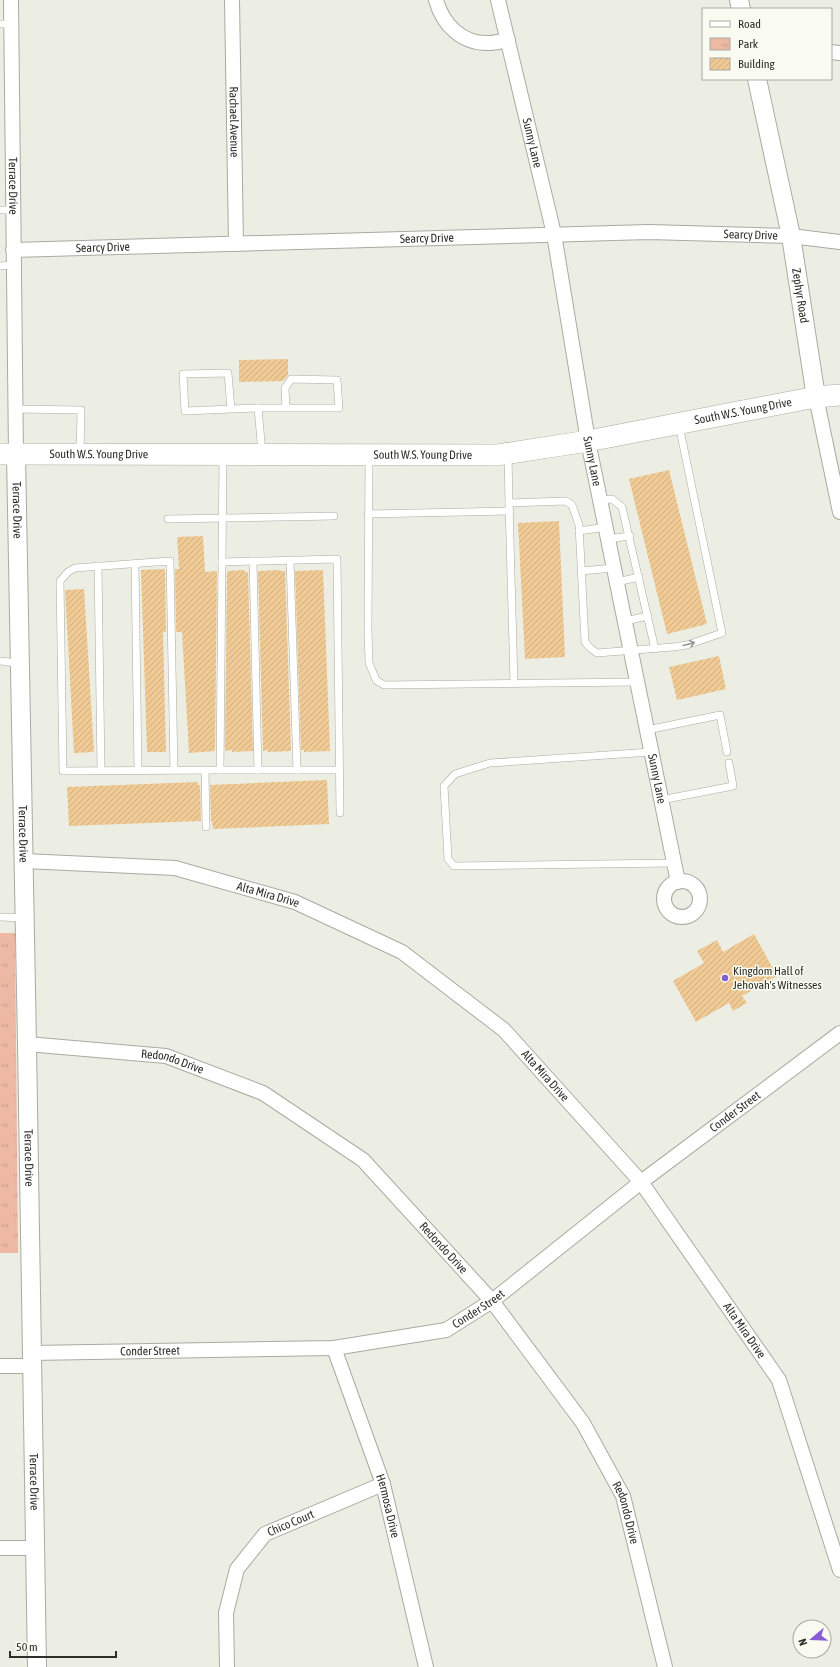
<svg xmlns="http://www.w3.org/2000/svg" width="840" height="1667" font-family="'Asap Condensed',sans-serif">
	<defs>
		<pattern id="park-tufts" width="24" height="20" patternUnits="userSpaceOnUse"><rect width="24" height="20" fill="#edb9a5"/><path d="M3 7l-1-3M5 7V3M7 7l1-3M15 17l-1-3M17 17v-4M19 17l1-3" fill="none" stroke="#cc9f8e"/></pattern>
		<pattern id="building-hatch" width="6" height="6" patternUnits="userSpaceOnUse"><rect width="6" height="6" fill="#f0ca94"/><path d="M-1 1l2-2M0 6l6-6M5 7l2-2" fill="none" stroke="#ceae80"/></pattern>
	</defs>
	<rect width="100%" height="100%" fill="#edeee3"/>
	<path fill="url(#park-tufts)" d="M0,933H15L18,1253H0Z"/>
	<g fill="url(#building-hatch)">
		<path d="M288,359V375L283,381L239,382V360Z"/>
		<path d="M669,470L707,624L667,634L629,479Z"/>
		<path d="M559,521L565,657L525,659L518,523Z"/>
		<path d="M203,536L205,572L217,571L215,751L189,753L182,632H176L175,569H179L177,537Z"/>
		<path d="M165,569L166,632H163L166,752H147L141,570Z"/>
		<path d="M244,570L245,572H248L253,751L232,752V750L225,751L227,571Z"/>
		<path d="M280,570V571H285L291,751L268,752V750L263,751L258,571Z"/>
		<path d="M323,570L330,751L304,752V750H301L295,571Z"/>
		<path d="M84,589L94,752L74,753L65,590Z"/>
		<path d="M719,656L726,689L677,700L669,667Z"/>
		<path d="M327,780L329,824L213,829L212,821H211L210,785Z"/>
		<path d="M198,782V785H200L201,821L69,826L67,787Z"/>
		<path d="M754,934L777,976L742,996L747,1003L733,1011L729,1003L696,1022L673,981L704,963L697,951L717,940L723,952Z"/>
	</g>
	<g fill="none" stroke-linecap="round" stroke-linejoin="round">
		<defs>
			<g id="service">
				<path d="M0,24H11"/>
				<path d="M0,210H12"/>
				<path d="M0,266L13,265"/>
				<path d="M15,409L81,410L80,453"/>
				<path d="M231,409L228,373L183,374L185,411L258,408"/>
				<path d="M262,453L258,408H339L337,380L291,379L285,388L286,408"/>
				<path d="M508,455L509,503L566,501L572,505L579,525L585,642L590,648L597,653L673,647L687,645L722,633L679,425"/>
				<path d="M369,457L368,630L369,663L376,680L384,685L637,682"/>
				<path d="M600,500L612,499L622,507L655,649"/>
				<path d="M509,503L514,684"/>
				<path d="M368,514L510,511"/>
				<path d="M168,519L334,516"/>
				<path d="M579,531L606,527"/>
				<path d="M608,539L630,536"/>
				<path d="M290,560L297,770"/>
				<path d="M253,561L258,770"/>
				<path d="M222,562L337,559L340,813"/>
				<path d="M135,564L138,770"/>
				<path d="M98,566L101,770"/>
				<path d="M581,571L614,568"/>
				<path d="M617,582L639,577"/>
				<path d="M625,621L648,616"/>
				<path d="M0,661L19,663"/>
				<path d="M647,730L720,715L727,752"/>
				<path d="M651,752L490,763L455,774L444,786L448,859L454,866L674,863"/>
				<path d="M174,770L170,561L75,568L68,572L60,581L63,771L220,770L223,457"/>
				<path d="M205,770L206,827"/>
				<path d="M220,770H339"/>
				<path d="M661,800L733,786L729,763"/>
				<path d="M0,917L24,918"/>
			</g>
			<g id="minor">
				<path id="s1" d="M11,0L16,455"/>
				<path id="s2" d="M232,0L236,244"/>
				<path d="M436,0C443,25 462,44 489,43C495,43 502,41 508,40"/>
				<path id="s3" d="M498,0L554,234L588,441L678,882"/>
				<path d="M831,52L840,53"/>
				<path id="s4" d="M13,250L649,232L791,236L840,242"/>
				<path d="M816,397L840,512"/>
				<path id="s5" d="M24,861L175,868L295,902L402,952L504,1030L641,1182L779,1380L840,1570"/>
				<circle cx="682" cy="899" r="18"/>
				<path id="s6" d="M27,1044L166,1056L263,1093L363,1160L492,1301L583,1423L623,1496L665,1667"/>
				<path id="s7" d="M334,1348L383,1484L426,1667"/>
				<path id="s8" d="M31,1353L334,1348L446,1330L492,1301L641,1182L840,1033"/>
				<path d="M0,1366H31"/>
				<path d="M0,1548H35"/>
				<path id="s9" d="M227,1667L226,1613L237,1569L265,1534L383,1484"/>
			</g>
			<g id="tertiary">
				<path d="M739,0L741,9"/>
				<path id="s10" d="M757,79L791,236L816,397"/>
				<path id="s11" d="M16,455L27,1044L37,1667"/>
			</g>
			<g id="secondary">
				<path id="s12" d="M0,454L497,455L588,441L816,397L840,395"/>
			</g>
		</defs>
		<use href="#service" stroke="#a9aaa0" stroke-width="8"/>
		<use href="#minor" stroke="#a9aaa0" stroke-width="16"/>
		<use href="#tertiary" stroke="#a9aaa0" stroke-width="20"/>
		<use href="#secondary" stroke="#a9aaa0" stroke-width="22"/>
		<use href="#service" stroke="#fff" stroke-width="7"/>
		<use href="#minor" stroke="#fff" stroke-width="14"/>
		<use href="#tertiary" stroke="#fff" stroke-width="18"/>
		<use href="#secondary" stroke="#fff" stroke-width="21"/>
	</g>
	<defs><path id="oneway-shaft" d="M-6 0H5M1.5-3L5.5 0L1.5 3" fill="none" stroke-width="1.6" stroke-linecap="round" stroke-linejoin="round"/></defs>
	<use stroke="#969694" href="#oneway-shaft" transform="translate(689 644) rotate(-15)"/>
	<circle fill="#895cd5" stroke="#fafbf0" stroke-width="1.5" cx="725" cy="978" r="4"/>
	<g text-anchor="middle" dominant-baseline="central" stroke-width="3" stroke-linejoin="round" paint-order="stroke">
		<g font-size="12" fill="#2e2e2a" stroke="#fafbf0">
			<text stroke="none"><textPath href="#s2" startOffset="122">Rachael Avenue</textPath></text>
			<text stroke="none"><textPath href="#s3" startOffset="147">Sunny Lane</textPath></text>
			<text stroke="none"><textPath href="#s1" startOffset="186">Terrace Drive</textPath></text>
			<text stroke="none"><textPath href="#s4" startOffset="738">Searcy Drive</textPath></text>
			<text stroke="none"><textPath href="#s4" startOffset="414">Searcy Drive</textPath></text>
			<text stroke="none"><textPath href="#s4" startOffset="90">Searcy Drive</textPath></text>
			<text stroke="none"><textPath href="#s10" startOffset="221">Zephyr Road</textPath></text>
			<text stroke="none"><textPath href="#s12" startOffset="747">South W.S. Young Drive</textPath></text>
			<text stroke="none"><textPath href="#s12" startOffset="99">South W.S. Young Drive</textPath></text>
			<text stroke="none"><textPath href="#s12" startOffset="423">South W.S. Young Drive</textPath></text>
			<text stroke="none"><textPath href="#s3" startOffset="471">Sunny Lane</textPath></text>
			<text stroke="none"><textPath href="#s11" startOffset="55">Terrace Drive</textPath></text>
			<text stroke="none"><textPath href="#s3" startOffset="795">Sunny Lane</textPath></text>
			<text stroke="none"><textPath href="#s11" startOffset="379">Terrace Drive</textPath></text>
			<text stroke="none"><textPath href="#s5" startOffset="248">Alta Mira Drive</textPath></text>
			<text stroke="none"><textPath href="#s6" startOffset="147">Redondo Drive</textPath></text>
			<text stroke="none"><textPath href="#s5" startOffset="584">Alta Mira Drive</textPath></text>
			<text stroke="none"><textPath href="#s8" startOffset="779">Conder Street</textPath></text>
			<text stroke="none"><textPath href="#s11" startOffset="703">Terrace Drive</textPath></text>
			<text stroke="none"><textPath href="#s6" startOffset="483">Redondo Drive</textPath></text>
			<text stroke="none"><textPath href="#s8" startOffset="455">Conder Street</textPath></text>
			<text stroke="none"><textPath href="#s5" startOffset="908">Alta Mira Drive</textPath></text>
			<text stroke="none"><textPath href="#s8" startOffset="119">Conder Street</textPath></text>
			<text stroke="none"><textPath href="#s11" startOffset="1027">Terrace Drive</textPath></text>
			<text stroke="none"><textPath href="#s7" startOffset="167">Hermosa Drive</textPath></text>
			<text stroke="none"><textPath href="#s6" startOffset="807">Redondo Drive</textPath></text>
			<text stroke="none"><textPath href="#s9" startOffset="172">Chico Court</textPath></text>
		</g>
		<g font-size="12" fill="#2e2e2a" stroke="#fafbf0" text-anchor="start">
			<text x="733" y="971">Kingdom Hall of<tspan x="733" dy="14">Jehovah's Witnesses</tspan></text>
		</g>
	</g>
	<rect x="702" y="8" width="130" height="72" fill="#fafbf0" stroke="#a8a9a1"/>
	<rect x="710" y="21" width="20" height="6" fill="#ffffff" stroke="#a8a9a1"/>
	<text x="738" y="28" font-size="12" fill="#2e2e2a">Road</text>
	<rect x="710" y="38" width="20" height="12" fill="url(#park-tufts)" stroke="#a8a9a1"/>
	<text x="738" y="48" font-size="12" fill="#2e2e2a">Park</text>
	<rect x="710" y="58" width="20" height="12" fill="url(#building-hatch)" stroke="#a8a9a1"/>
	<text x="738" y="68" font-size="12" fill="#2e2e2a">Building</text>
	<g transform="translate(812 1639) rotate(251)"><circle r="19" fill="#fafbf0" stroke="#a8a9a1"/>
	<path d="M0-3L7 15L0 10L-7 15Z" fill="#895cd5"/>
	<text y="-6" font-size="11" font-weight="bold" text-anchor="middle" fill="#2e2e2a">N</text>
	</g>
	<path d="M10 1651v6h106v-6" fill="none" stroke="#2e2e2a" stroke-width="2"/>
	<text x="16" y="1651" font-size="12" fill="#2e2e2a" stroke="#fafbf0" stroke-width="3" paint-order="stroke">50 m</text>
</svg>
